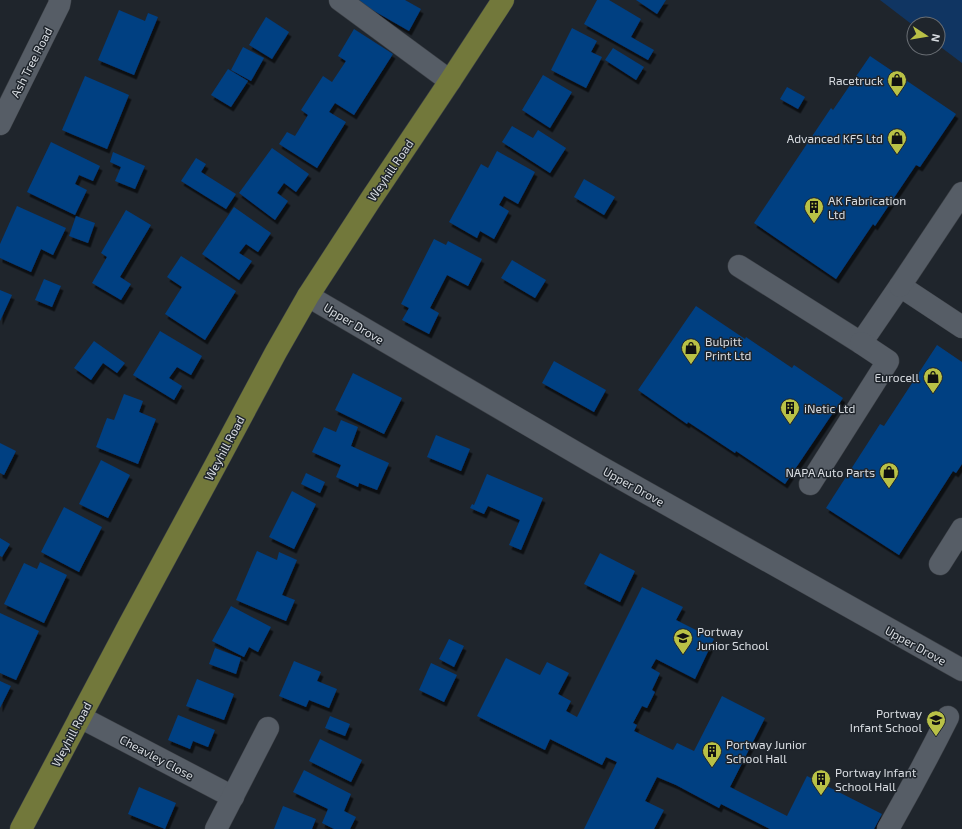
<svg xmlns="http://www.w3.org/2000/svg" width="962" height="829" font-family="'Exo 2',sans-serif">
	<defs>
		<filter id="shadow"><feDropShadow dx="2.5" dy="4.5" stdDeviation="0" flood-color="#0009"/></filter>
	</defs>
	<rect width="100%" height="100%" fill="#1f252c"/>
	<path fill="#103562" d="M880,0H962V63L938,45V24H914V26Z"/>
	<g fill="#003f82" filter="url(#shadow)">
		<path d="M355,0H405L421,9L409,31Z"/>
		<path d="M597,0H609L641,19L631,37L654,50L648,60L584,24Z"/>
		<path d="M636,0H666L657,14Z"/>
		<path d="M119,10L145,21L148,13L158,17L134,75L98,60Z"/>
		<path d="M266,17L289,32L272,59L249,45Z"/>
		<path d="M572,28L597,41L591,52L602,57L586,88L551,70Z"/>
		<path d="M354,29L393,54L354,115L335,103L329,112L346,122L317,168L279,144L287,132L295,136L308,115L301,110L323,76L332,82L346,61L338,56Z"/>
		<path d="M243,47L264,58L251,81L231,70Z"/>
		<path d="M613,48L644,67L636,80L605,60Z"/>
		<path d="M870,56L956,114L920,167L916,165L875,226L873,224L836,279L754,223L831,108L833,110Z"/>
		<path d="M228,69L248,81L231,107L211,95Z"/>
		<path d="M543,75L572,92L550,128L522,110Z"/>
		<path d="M85,76L129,95L107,149L62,130Z"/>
		<path d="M787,87L805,97L798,109L780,99Z"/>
		<path d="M512,126L533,138L538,130L566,148L550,173L502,142Z"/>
		<path d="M51,142L100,166L93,181L79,175L75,184L87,190L75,215L27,192Z"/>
		<path d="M272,148L309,174L296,192L284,183L277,193L288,201L275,220L239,193Z"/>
		<path d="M497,151L535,172L518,204L504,196L499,205L509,211L494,239L480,231L477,238L449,222L481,164L488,168Z"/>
		<path d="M113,152L145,166L135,189L115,181L121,167L110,162Z"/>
		<path d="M196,158L206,164L201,172L236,194L226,209L181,181Z"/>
		<path d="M584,179L615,197L604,215L574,197Z"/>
		<path d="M17,206L66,228L53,255L41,249L31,272L0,258V244Z"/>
		<path d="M234,207L271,233L258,252L246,244L239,253L252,261L239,280L202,254Z"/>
		<path d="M126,210L151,225L120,277L131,284L121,300L92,283L107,257L101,253Z"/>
		<path d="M76,216L95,223L88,243L69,236Z"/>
		<path d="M434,239L446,245L448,241L482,259L468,286L447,275L430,308L439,313L429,334L402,320L409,308L401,304Z"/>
		<path d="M181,256L236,291L205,340L165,314L182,287L167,277Z"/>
		<path d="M512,260L546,280L535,298L501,278Z"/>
		<path d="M44,279L61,286L52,307L35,300Z"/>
		<path d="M0,290L12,295L0,321Z"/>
		<path d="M696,306L745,339L746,337L792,368L794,365L843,398L785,484L736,451L735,453L688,422L687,424L638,390Z"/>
		<path d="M160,331L202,356L191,375L177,367L169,378L182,386L174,400L133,375Z"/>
		<path d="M94,341L125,363L117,373L103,363L91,380L74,368Z"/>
		<path d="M937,345L962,362V464L956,473L953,471L899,555L826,508L880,424L884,426Z"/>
		<path d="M554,361L606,390L594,412L542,383Z"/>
		<path d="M353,373L402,398L384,434L335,410Z"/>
		<path d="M124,394L143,401L139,412L156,419L138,464L96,447L107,418L114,420Z"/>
		<path d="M341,420L358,427L351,446L389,463L377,490L359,483L358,487L336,477L341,465L312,452L324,427L336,432Z"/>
		<path d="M436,435L470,449L461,471L427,457Z"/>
		<path d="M0,443L16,451L4,475L0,473Z"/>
		<path d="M101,460L130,475L108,518L79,504Z"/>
		<path d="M306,473L325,482L320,493L301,484Z"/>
		<path d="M487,474L543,498L521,550L509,545L520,520L488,506L484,514L470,508L472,504L474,505Z"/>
		<path d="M292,491L316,504L294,549L269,537Z"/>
		<path d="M64,507L102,527L79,572L41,552Z"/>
		<path d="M0,538L10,544L2,557L0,556Z"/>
		<path d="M257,551L277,560L279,552L297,560L282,595L295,600L286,621L236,600Z"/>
		<path d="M600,553L635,571L620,602L584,584Z"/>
		<path d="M40,562L67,575L44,623L4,604L24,563L37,569Z"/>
		<path d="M642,587L683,607L676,620L714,639L695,679L656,659L651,668L660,673L652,690L655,692L647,708L642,706L633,723L637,725L634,731L673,750L677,743L694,751L722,696L765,718L730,787L787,816L807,776L882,814L874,829H770L721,804L719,808L676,785L657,777L645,801L664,810L654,829H584L617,762L606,757L602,765L550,739L545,750L477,716L506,658L540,675L547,662L569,673L558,694L571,701L566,711L577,717Z"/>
		<path d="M231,606L271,627L258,652L249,647L244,657L212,641Z"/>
		<path d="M0,613L39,631L16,680L0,673Z"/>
		<path d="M449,639L464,646L454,667L439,659Z"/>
		<path d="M215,648L241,658L236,674L209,664Z"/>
		<path d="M294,661L321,672L317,681L337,689L329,708L309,700L306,707L279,696Z"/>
		<path d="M431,663L457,675L444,702L419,690Z"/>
		<path d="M197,679L234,694L224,720L186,706Z"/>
		<path d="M0,681L11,686L0,708Z"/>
		<path d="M178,715L215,730L208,747L193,741L190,749L168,740Z"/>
		<path d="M330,716L350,724L345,736L325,728Z"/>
		<path d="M320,739L362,760L351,782L309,761Z"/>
		<path d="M304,770L351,794L344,811L356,817L350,829H334L322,823L328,809L293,792Z"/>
		<path d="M139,787L176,803L165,829L128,814Z"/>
		<path d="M283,806L316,819L312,829H274Z"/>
	</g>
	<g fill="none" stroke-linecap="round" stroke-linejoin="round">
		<defs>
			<g id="minor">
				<path d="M340,0L450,81"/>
				<path d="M0,124L59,5L60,0"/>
				<path d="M739,266L861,343L900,286L962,327"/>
				<path d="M900,286L962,193"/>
				<path d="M308,296L597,465L962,670"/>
				<path d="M810,484L888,361L861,343"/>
				<path d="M940,564L962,529"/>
				<path d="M80,717L233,797"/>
				<path d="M216,829L268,728"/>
				<path d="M888,829C909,792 929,755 948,717"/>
			</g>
			<path id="major" d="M21,829L129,625L216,464L276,352L308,296L371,199L450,81L503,0"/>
		</defs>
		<use href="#minor" stroke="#3b3f45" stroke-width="23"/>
		<use href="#major" stroke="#3b3f45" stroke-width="23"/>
		<use href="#minor" stroke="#565d66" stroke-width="22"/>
		<use href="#major" stroke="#72783b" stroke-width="22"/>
	</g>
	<defs>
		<symbol id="shop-pin" viewBox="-11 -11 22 30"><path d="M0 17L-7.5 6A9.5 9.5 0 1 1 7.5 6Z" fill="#b9c146" stroke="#1f252c"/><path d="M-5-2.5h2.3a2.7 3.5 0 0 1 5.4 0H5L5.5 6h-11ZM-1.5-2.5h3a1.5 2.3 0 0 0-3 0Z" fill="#111"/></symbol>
		<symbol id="building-pin" viewBox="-11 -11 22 30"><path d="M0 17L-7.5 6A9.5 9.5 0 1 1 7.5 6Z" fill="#b9c146" stroke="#1f252c"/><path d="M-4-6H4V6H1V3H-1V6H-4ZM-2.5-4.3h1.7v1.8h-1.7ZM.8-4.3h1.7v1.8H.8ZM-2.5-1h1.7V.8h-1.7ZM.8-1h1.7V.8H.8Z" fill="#111"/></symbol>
		<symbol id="school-pin" viewBox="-11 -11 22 30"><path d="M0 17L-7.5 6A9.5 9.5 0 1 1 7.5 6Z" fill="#b9c146" stroke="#1f252c"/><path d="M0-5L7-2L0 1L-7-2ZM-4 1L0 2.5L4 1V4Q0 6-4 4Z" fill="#111"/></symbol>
	</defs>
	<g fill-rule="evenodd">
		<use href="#shop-pin" x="886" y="69" width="22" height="30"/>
		<use href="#shop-pin" x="886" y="127" width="22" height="30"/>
		<use href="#building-pin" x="803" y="196" width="22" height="30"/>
		<use href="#shop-pin" x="680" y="337" width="22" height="30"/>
		<use href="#shop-pin" x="922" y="366" width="22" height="30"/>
		<use href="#building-pin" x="779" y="397" width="22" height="30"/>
		<use href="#shop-pin" x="878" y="461" width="22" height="30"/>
		<use href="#school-pin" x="672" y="627" width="22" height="30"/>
		<use href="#school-pin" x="925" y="709" width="22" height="30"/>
		<use href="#building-pin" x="701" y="740" width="22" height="30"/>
		<use href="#building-pin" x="810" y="768" width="22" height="30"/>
	</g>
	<g text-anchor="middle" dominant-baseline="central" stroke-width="3" stroke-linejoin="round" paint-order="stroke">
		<g font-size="12" fill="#d8dce1" stroke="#1f252c">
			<text transform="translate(31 62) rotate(-63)">Ash Tree Road</text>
			<text transform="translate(390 170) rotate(-56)">Weyhill Road</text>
			<text transform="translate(354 323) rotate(31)">Upper Drove</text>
			<text transform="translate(224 448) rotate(-62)">Weyhill Road</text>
			<text transform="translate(634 486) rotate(29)">Upper Drove</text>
			<text transform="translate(916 645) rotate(29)">Upper Drove</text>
			<text transform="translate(71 734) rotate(-62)">Weyhill Road</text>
			<text transform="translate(157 757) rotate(28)">Cheavley Close</text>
		</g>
		<g font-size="12" fill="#d8dce1" stroke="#1f252c" text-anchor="start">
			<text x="883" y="80" text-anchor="end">Racetruck</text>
			<text x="883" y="138" text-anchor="end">Advanced KFS Ltd</text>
			<text x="828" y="200">AK Fabrication<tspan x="828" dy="14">Ltd</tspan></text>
			<text x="705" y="341">Bulpitt<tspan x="705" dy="14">Print Ltd</tspan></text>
			<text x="919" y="377" text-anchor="end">Eurocell</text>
			<text x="804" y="408">iNetic Ltd</text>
			<text x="875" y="472" text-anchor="end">NAPA Auto Parts</text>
			<text x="697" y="631">Portway<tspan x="697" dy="14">Junior School</tspan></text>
			<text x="922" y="713" text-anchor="end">Portway<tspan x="922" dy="14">Infant School</tspan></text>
			<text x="726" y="744">Portway Junior<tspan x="726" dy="14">School Hall</tspan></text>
			<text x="835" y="772">Portway Infant<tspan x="835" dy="14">School Hall</tspan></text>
		</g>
	</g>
	<g transform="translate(926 36) rotate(102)"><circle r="19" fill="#1f252c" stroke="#696e74"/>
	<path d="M0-3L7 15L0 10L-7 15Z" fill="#b9c146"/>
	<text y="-6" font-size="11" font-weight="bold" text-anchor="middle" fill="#d8dce1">N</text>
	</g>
</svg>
